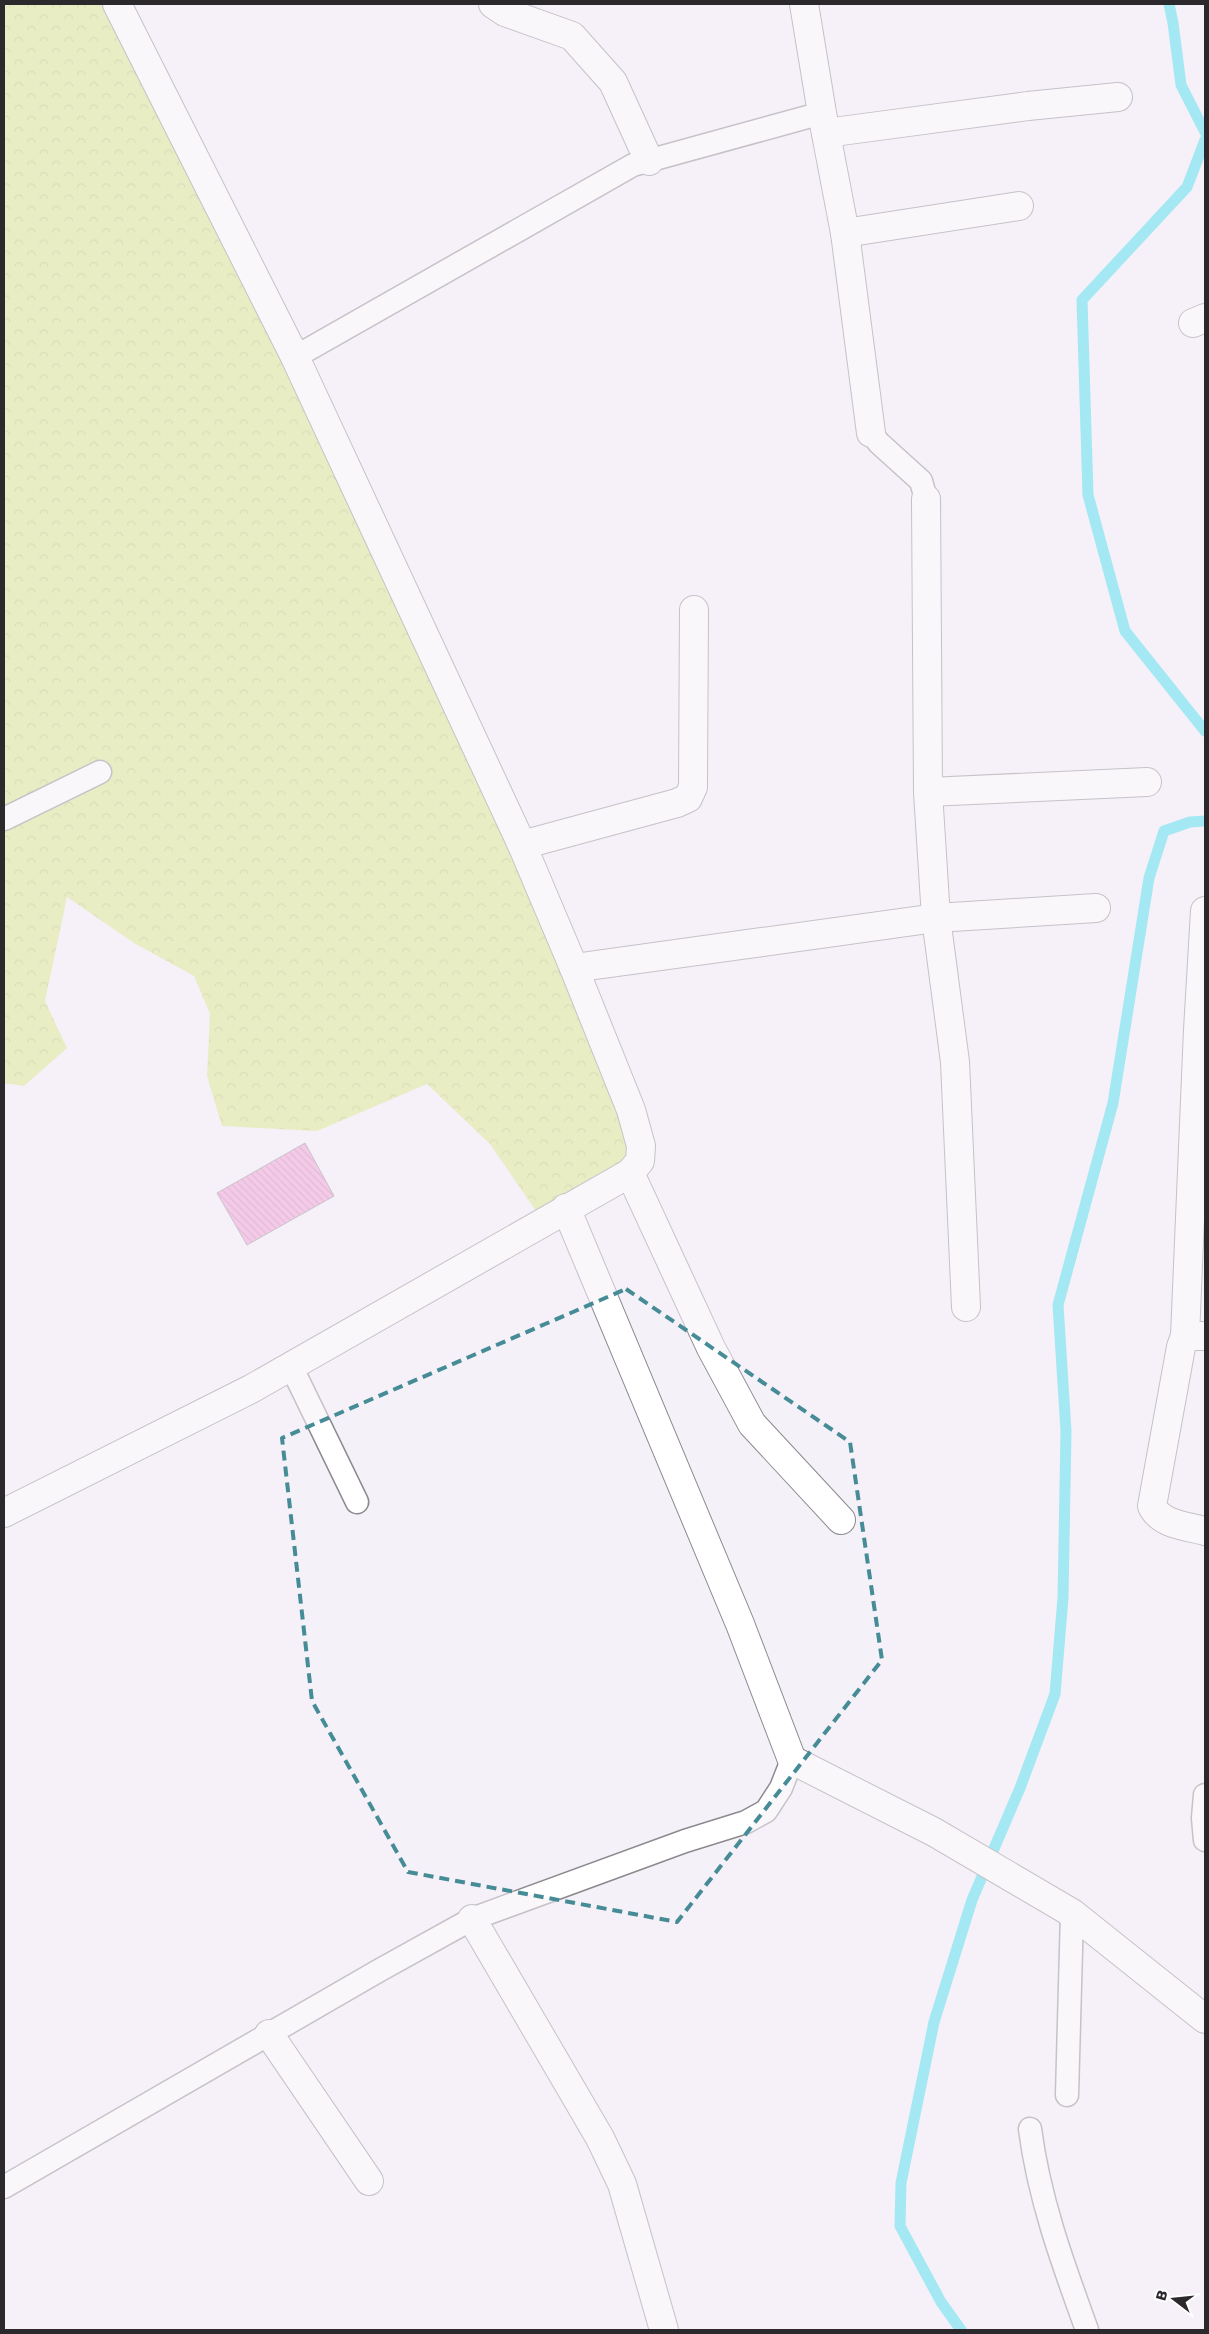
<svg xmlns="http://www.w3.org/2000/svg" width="1209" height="2334" font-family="Rubik,sans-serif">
	<defs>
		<pattern id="forest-crowns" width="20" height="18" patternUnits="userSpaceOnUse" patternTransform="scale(1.25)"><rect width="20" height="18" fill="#d9e883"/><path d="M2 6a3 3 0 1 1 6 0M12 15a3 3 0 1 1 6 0" fill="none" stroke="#bac771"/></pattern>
		<pattern id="building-back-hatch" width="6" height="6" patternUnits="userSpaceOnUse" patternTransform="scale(1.25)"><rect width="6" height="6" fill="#f39bd6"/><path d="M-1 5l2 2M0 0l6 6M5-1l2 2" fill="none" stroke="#c57eae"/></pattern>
	</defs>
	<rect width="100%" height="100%" fill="#f5f1f8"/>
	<path fill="url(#forest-crowns)" d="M4,4H102L287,370L510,851L561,970L619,1116L628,1155L621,1164L536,1211L490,1144L427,1084L317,1131L222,1126L207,1076L210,1014L194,976L134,943L67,897L45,1001L67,1048L24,1086L4,1083Z"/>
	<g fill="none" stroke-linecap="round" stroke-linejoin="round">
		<g stroke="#3fdeed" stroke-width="11">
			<path d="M1169,4L1173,23L1181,85L1205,132"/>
			<path d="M1205,140L1187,187L1082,300L1088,495L1125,631L1205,731"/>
			<path d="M961,2330L941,2302L900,2226L901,2183L934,2022L972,1900L1020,1788L1055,1694L1063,1598L1066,1431L1058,1305L1113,1103L1149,878L1164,831L1190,822L1205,821"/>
		</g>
	</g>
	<path fill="url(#building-back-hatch)" stroke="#938d91" d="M305,1143L334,1196L247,1245L217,1193Z"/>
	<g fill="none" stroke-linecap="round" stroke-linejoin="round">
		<defs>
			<g id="service">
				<path d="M295,357L633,165L822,113"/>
				<path d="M871,433L879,443L921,481L926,499"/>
				<path d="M4,819L100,772"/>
				<path d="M291,1366L357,1502"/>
				<path d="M1205,1795L1203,1818L1205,1840"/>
				<path d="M1067,2095L1072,1913"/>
				<path d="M1030,2129C1039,2199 1063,2264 1087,2330"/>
				<path d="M4,2187L380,1970L472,1919L685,1841L746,1822L766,1811L781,1788L792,1760"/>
			</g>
			<g id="minor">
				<path d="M493,4L505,12L572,36L613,82L649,161"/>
				<path d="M804,4L822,113L845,233L871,433"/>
				<path d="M826,133L1028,106L1118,97"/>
				<path d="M845,233L1019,206"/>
				<path d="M1193,323L1205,318"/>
				<path d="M926,499L928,792L936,918L955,1062L966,1307"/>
				<path d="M928,792L1147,782"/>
				<path d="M522,845L677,803L688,798L693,787L694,610"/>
				<path d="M574,968L936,918L1096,908"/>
				<path d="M630,1173L711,1348L752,1424L841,1520"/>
				<path d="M566,1208L740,1624L792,1760L934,1832L1072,1913L1205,2019"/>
				<path d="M1185,1336L1198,1030L1205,911"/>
				<path d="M1205,1336H1185L1181,1347L1152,1506C1161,1525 1187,1526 1205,1531"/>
				<path d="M4,1513L251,1389L630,1173L640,1161L641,1146L631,1110L574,968L522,845L295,357L117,4"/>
				<path d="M472,1919L600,2138L622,2184L664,2330"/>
				<path d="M269,2034L369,2181"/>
			</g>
		</defs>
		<use href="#service" stroke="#8c898f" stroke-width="25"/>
		<use href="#minor" stroke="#8c898f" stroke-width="30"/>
		<use href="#service" stroke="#fff" stroke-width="22"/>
		<use href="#minor" stroke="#fff" stroke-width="28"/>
	</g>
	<path d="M0 0H1209V2334H0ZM626,1289L850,1442L882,1660L677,1922L408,1872L312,1701L282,1438Z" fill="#f5f1f8" fill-opacity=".55" fill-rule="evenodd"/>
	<path fill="none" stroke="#468c97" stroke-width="4" stroke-dasharray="10 6" stroke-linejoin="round" d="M626,1289L850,1442L882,1660L677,1922L408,1872L312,1701L282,1438Z"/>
	<rect width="1209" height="2334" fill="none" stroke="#2b292c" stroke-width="10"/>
	<g transform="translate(1174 2299) rotate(286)" stroke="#ffffff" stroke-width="4" paint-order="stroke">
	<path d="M0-4L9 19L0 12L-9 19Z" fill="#2b292c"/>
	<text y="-8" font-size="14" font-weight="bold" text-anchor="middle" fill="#2b292c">B</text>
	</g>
</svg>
